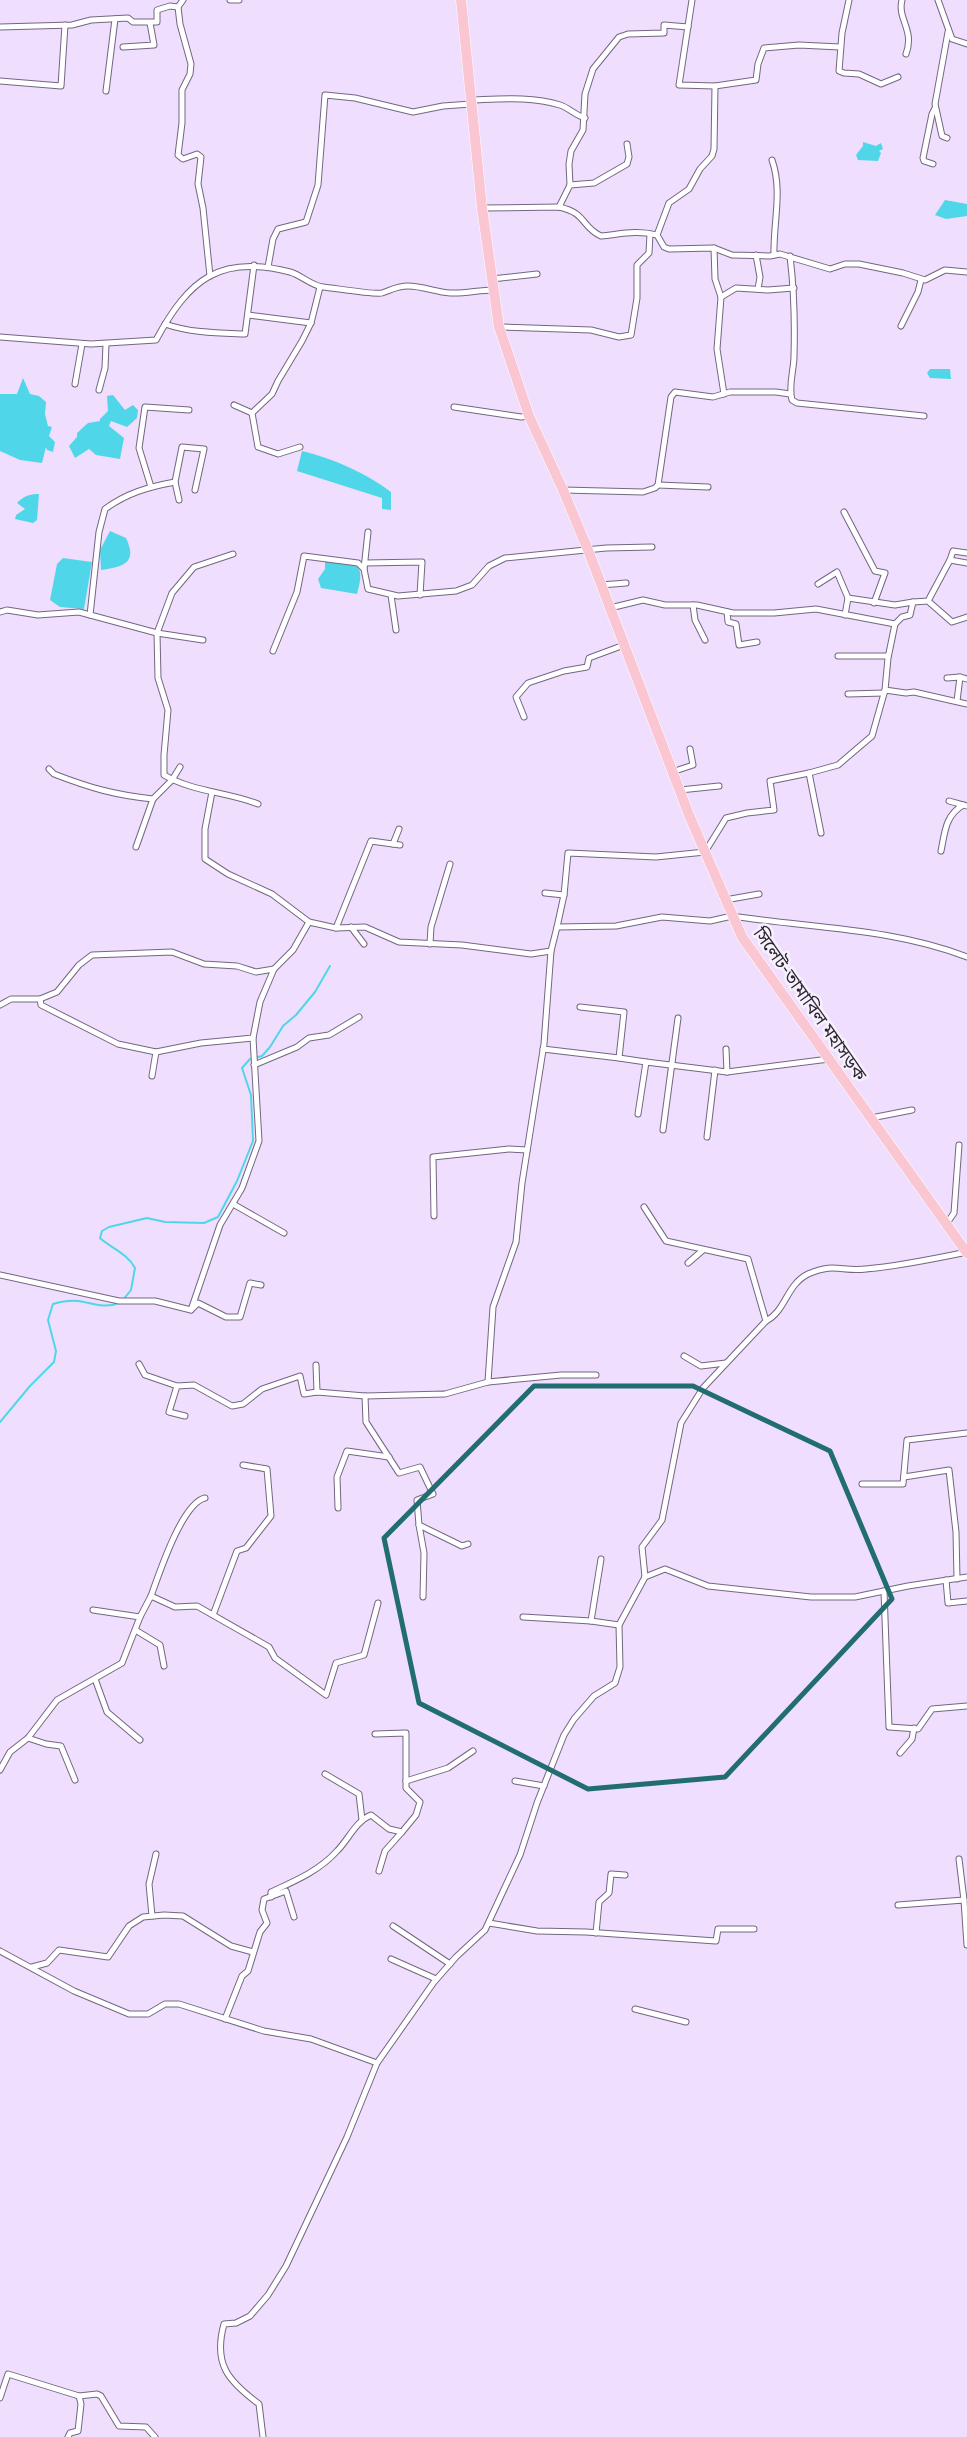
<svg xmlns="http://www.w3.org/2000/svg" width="967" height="2437" font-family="'Fira Sans Condensed','Noto Sans Bengali',sans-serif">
	<rect width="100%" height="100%" fill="#efdefe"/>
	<g fill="#4fd7e9">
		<path d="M863,142L876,146L881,143L883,149L879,151L881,153L878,161L858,160L856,155L863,146Z"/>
		<path d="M945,200L967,204V216L946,219L935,215Z"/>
		<path d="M930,369H950L951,379L930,378L927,373Z"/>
		<path d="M23,378L30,394L39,396L46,402L45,414L48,426L52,427L49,436L55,442L53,452L47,450L46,447L42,463L20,460L0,451V394H17Z"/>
		<path d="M113,395L125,410L133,405L138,410L137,418L127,427L111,421L109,426L124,438L120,459L96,455L89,449L75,458L69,446L77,437V433L88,423L100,421V419L108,411L107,396Z"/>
		<path d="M302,451C332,458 366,473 391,492V510L382,509V498L297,471Z"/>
		<path d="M39,494L37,520L33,523L15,519L16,515L25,509L17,503C24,496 29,494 39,494Z"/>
		<path d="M110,531L126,538C138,563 123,567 101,570L100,550Z"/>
		<path d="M63,558L92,562L84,609L60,607L50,600L57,564Z"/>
		<path d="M325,561C355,564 367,560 357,594L321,588L318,579L325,569Z"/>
	</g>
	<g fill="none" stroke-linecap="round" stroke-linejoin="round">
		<g stroke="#4fd7e9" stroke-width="2">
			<path d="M123,1300L131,1290L135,1268C128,1254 111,1248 100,1238L102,1231L109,1227L147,1218L165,1222L204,1223L218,1217L237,1181L253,1141L251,1095L242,1068L250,1059L262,1056L270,1047L283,1026L296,1015L315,992L330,966"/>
			<path d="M0,1422L30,1386L54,1362L56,1351L48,1320L53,1304C60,1302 70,1300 78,1301C92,1303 104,1309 119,1303"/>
		</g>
		<defs>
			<g id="minor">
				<path d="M230,0H239"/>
				<path d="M692,0L679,85L715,86L756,80L758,64L764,48L799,45L840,47"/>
				<path d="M849,0L842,33L839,71L844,73L859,74L881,84L898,77"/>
				<path d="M902,0C897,19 915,30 906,54"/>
				<path d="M938,0L952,39L967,44"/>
				<path d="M178,7L180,24L191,64L190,74L182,90V123L178,155L183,159L197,154L201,157L198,184L203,208L210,276"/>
				<path d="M0,27L72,25L91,20L128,18L133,22H157V10L170,6L178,7L183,0"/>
				<path d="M123,47L154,45L150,23"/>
				<path d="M0,81L61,86L65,25"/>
				<path d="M106,91L115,19"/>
				<path d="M471,100C500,99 532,96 560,105C569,108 575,115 585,118"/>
				<path d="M947,138L942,136L935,104L948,32"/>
				<path d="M772,160C783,191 773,223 774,255"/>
				<path d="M933,164L924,161L923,158L932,114L935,108"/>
				<path d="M570,185L569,164L571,151L583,130L585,94L593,69L619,37L628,34L664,33V25L688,27"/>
				<path d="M559,207L570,185L594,183L627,164L629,157L627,144"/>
				<path d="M482,208L559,207C587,213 581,227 601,236C622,234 635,230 657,235L664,247L669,249L714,248L732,255L770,256L780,254L830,269L845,264H859L903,273L925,280L945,270L967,272"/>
				<path d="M657,235L669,203L689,189L700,169L712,156L714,149L715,86"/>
				<path d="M714,248L715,279L721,297L717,349L724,394"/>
				<path d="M756,255L760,277L758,289"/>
				<path d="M790,256C794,289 795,322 794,356C794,370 788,386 792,400L797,403L924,416"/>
				<path d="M268,267L273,239L278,229L306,222L318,185L325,95L355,98L413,112L443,106L471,104"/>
				<path d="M492,279L537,274"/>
				<path d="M721,297L736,288L768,290L794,288"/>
				<path d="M248,315L311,323"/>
				<path d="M165,324C191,333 218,333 245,334L254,265"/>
				<path d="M901,326L918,292L921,280"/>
				<path d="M499,327L591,330L619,337L631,335L637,298V265L649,253L650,234"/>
				<path d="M0,337L91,344L156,340C189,279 220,254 290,272C301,275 312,286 323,287C334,288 375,295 382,293C391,290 397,286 408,286C422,286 436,292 450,293C464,294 479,290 493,290"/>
				<path d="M75,384L82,344"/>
				<path d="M99,390L105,368L106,344"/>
				<path d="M234,405L252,413"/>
				<path d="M454,407L521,417L529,416"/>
				<path d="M300,447L278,454L258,447L252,413L272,394L278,381L302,341L311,323L320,287"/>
				<path d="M175,482L182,447L204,449L195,490"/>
				<path d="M658,485L708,487"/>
				<path d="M151,487L139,448L145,407L189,410"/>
				<path d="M563,490L643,492L655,488L658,485L671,397L675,392L713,397L730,392H776L790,394"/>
				<path d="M844,512L875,571L885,573L874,603"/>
				<path d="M368,532L364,569L368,589L398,596L456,591L472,585L489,566L505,558L606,548L652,547"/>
				<path d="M950,560L953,551L967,553"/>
				<path d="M365,563L422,562L420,595"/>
				<path d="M818,584L837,572L848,598"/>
				<path d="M601,585L626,583"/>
				<path d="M391,595L396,630"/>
				<path d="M928,601L952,622L967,617"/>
				<path d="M913,602L928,601L950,560L967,563"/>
				<path d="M693,605L695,620L705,640"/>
				<path d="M610,608L643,600L665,605H697L733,613H774L816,609L895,624"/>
				<path d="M0,612L7,610L38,615L79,612L157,633L172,593L194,567L233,554"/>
				<path d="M727,612L728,622L736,624L739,645L757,642"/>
				<path d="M90,615L99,532L105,509C127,493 148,487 175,482L179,500"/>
				<path d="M203,640L157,633L158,678L168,710L164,755V775C193,792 228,792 258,804"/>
				<path d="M273,651L297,592L304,556L358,563L364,569"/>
				<path d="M838,656H888"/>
				<path d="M947,678L960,677"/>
				<path d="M885,690L906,693L914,692L967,704"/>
				<path d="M848,694L884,693"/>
				<path d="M957,701L960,677L967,679"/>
				<path d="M524,717L516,697L528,683L564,671L587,667L589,658L624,645"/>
				<path d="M49,769L54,774C90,788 115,795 153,799L136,847"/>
				<path d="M672,772L693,765L690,749"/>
				<path d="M680,790L719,786"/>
				<path d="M212,792L205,829V859L228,874L272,894L309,922L336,928L365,927L399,942L462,945L531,954L551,951"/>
				<path d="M153,799L172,780L180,767"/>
				<path d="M949,801L967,806"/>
				<path d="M821,833L809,773L838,765L872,736L885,690L888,658L895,624L902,617L910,615L913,602L895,605L848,598L845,615"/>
				<path d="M393,844L399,829"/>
				<path d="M941,851C945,832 945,816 963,805"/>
				<path d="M545,893L564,895L557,927"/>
				<path d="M564,895L568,853L656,857L705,852L726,818L747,813L774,810L770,781L809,773"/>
				<path d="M725,900L759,894"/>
				<path d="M351,927L364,944"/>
				<path d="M336,928L371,841L400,845"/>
				<path d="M430,944L431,927L450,864"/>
				<path d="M40,999L41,1005L118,1044L156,1052L201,1043L253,1038L260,1002L274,969L293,950L309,922"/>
				<path d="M0,1005L11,999H40L57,992L79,965L92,955L172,952L204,964L237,966L256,972L274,969"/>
				<path d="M580,1007L624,1012L619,1058L646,1062"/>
				<path d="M543,1049L619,1058"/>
				<path d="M726,1049L727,1072L829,1059"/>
				<path d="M254,1065L297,1047L309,1038L329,1035L359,1017"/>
				<path d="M152,1076L156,1052"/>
				<path d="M638,1114L646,1062L727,1072"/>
				<path d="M871,1118L912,1110"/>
				<path d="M663,1130L678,1018"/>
				<path d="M707,1137L715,1070"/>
				<path d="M233,1204L284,1233"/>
				<path d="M644,1207L666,1241L748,1259L766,1321"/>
				<path d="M434,1216L433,1157L509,1149L527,1150"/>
				<path d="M947,1223L954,1213L959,1145"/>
				<path d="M688,1263L703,1250"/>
				<path d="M0,1275L119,1301H155L191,1310"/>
				<path d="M193,1308L198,1303L226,1317H240L250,1283L261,1285"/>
				<path d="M191,1310L220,1225L242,1188L259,1141L253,1038"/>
				<path d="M684,1356L701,1366L726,1363"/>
				<path d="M139,1364L145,1375L177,1386L194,1385L232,1406L243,1404L262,1389L300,1376L304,1394L317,1392L365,1396L366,1422L399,1473L420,1467L433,1494L417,1500L419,1525L462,1546L468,1544"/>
				<path d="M316,1365L317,1392"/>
				<path d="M488,1382L493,1307L516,1242L522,1183L544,1044L551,951L557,927L616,926L662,917L710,921L732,916C811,928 892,928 967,957"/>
				<path d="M177,1386L169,1412L185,1416"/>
				<path d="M365,1396L445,1394L488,1382L561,1375H596"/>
				<path d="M904,1477L949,1470L956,1532L957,1579"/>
				<path d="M862,1484H903L907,1440L967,1433"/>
				<path d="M338,1508L337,1477L347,1451L389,1457"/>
				<path d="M419,1525L424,1553L423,1597"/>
				<path d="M645,1577L665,1569L708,1586L811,1597H855L908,1586L967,1577"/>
				<path d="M946,1580L948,1603L967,1601"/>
				<path d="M884,1591L889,1727L918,1729L932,1709L967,1706"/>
				<path d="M151,1596C159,1574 182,1503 205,1498"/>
				<path d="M213,1615L237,1551L246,1548L271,1516L267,1469L243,1465"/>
				<path d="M140,1617L151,1596L175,1607L197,1606L269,1647L275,1658L326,1695L336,1663L364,1655L378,1603"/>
				<path d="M523,1617L591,1621L619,1625"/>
				<path d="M591,1621L601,1559"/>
				<path d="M137,1631L160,1645L164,1666"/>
				<path d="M95,1679L107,1712L140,1740"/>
				<path d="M375,1734L406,1733V1788L420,1802L416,1815L402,1832"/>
				<path d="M28,1738L46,1744L61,1746L75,1780"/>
				<path d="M900,1753L912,1739L914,1728"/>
				<path d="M0,1770L10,1752L28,1738L57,1700L122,1663L140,1617L93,1610"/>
				<path d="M325,1774L359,1794L362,1820"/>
				<path d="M406,1781L448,1768L473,1751"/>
				<path d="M515,1781L544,1786"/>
				<path d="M959,1859L964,1900"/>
				<path d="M271,1897V1892C295,1881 319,1871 337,1851C349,1839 355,1822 371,1815L389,1829L402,1832L385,1851L379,1871"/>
				<path d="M898,1905L964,1900L967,1945"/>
				<path d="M152,1916L149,1884L156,1854"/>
				<path d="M489,1923L537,1931L586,1932L716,1941L718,1929H754"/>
				<path d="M393,1926L450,1964"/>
				<path d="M596,1933L599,1902L609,1893L611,1874L625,1875"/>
				<path d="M0,1951L74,1991L129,2014H148L165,2004H179L264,2031L311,2039L377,2063"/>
				<path d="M391,1959L436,1979"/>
				<path d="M32,1967L47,1963L59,1950L108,1957L129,1926L143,1917L164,1915L183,1916L231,1946L253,1952"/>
				<path d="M635,2009L686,2022"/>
				<path d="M225,2019L242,1976L248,1971L260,1932L267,1923L262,1910L264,1899L286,1891L294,1917"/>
				<path d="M79,2396L97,2394L101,2396L119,2426L146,2427L155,2437"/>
				<path d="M0,2398L8,2374L79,2396L81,2404L78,2431L70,2433L68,2437"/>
				<path d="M263,2437L259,2404C228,2381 213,2364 224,2324L236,2323L250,2316L268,2295L286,2266L347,2137L377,2063L434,1982L456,1957L485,1930L520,1855L537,1803L564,1735L574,1719L594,1696L615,1683L620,1667L619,1625L645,1577L642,1547L662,1520L681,1423L703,1388L766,1321C786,1311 786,1285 808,1274C835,1262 841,1272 866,1269C900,1266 933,1259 967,1252"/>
			</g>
			<path id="trunk" d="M461,0L482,208L499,327L529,416L563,490L588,550L689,815L742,937L967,1253"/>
		</defs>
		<use href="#minor" stroke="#746681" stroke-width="7"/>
		<use href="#trunk" stroke="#fff" stroke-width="11"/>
		<use href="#minor" stroke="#fff" stroke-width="5"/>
		<use href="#trunk" stroke="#fac6d2" stroke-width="10"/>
	</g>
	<path fill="none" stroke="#216d6f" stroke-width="5" stroke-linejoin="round" d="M534,1386H693L830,1451L892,1599L725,1777L588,1789L419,1703L384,1538Z"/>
	<g text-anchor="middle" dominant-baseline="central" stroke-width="5" stroke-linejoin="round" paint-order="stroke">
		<g font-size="18" fill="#2c2631" stroke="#f7f0fd">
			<text transform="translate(810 1004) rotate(55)">সিলেট-তামাবিল মহাসড়ক</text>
		</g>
	</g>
</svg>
